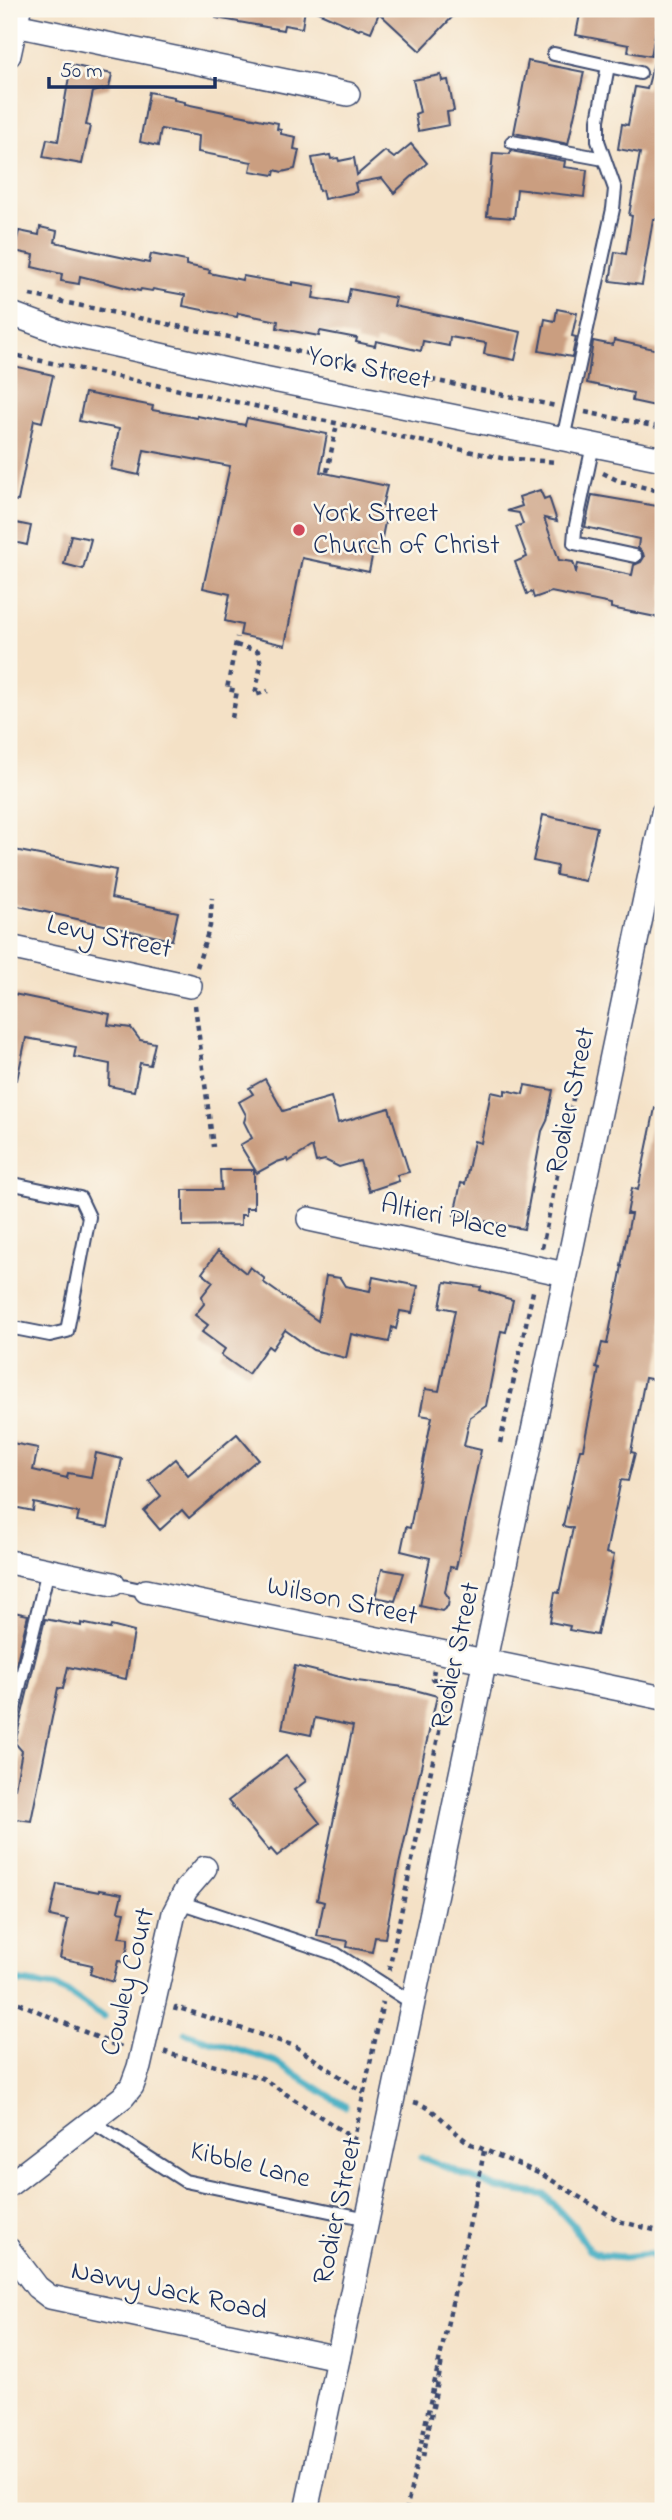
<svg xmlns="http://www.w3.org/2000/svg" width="672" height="2520" font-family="'Indie Flower',sans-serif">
	<rect width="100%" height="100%" fill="#fbf7ec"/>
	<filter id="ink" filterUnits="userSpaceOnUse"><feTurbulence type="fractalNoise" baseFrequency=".0143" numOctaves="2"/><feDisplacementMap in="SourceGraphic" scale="14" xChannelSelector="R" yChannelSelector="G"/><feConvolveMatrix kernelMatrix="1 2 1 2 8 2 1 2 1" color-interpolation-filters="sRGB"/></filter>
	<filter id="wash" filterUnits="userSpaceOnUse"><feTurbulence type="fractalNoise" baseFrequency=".00686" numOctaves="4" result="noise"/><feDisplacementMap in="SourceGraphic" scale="28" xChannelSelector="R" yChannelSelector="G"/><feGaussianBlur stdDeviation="1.57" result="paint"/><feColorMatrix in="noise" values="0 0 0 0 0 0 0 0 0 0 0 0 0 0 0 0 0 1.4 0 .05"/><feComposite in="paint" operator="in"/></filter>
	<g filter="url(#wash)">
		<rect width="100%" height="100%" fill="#f4e1c6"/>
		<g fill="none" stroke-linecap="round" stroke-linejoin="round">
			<g stroke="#44aec3" stroke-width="7">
				<path d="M9,1980L55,1987L70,1994L103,2017"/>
				<path d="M185,2033L274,2061L345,2106"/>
				<path d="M421,2157L497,2188L545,2195L573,2225L589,2250L601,2255L624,2257L652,2254L663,2271"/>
			</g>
		</g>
		<g id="blocks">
			<g fill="#ca9e80">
				<path d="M217,9H305L302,28L284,25L283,30L216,18Z"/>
				<path d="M311,9H460L420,51L379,13L371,32L361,28L359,30Z"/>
				<path d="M581,9H660L651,56L628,52L629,45L576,35Z"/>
				<path d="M657,51L663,52V182L657,219H653L642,285L610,281L615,252L626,254L632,216L629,215L640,153L618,149L622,124L628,125L635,87L647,89Z"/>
				<path d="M528,61L584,72L568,144L514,133Z"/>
				<path d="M71,65L112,74L109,88L93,92L86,125L90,126L82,164L43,157L47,139L58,141Z"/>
				<path d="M441,75L442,81L448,80L454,111L447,112L449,125L418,131L415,114L420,112L413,80Z"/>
				<path d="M149,92L174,97V100L185,102V104L278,123L277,129L281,130V134L296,137L294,149L299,150L295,169L282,172L275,170L274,175L250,171L252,162L198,152L199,136L161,129L158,146L140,142Z"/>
				<path d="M411,144L427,163L394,193L382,178L355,183L357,192L324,199L322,190L319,191L312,158L330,155L331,159L338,158L339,161L354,158L357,175L385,151L394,158Z"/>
				<path d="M511,151L565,161L564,167L587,170L584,197L517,189L514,218L487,216L493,153L510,154Z"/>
				<path d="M40,227L57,231L55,242L106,254L149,263L151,254L186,261V265L210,270L209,273L242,280L243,276L292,285V282L315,286L313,298L347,304L350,289L396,298L394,306L521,332L515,360L484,354L486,343L450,337L449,346L423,341L421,351L376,341L375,346L356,342L357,338L320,331L319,336L277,328L278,321L238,313L237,317L183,306L185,295L153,289L152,291L141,289L140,291L80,276L79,284L61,281L62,274L32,267L34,255L14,251L19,231L39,235Z"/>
				<path d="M557,309L577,313L572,336L576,337L572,357L539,351L545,319L555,321Z"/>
				<path d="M614,340L663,351V390L660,407L632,401L633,393L587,383L593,341L613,345Z"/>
				<path d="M9,365L53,375L42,422L34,420L18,501L9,500Z"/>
				<path d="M85,393L153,406L152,410L197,418V416L245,425L247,418L327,434L320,472L387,486L382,506L388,507L379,553L373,552L369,572L302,558L285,645L240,635L242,625L225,621L230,594L203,588L230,466L144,450L139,475L111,469L119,429L79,421Z"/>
				<path d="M540,490L544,499L549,497L557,521L544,518L559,560L573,562L576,572L578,564L632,575L634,565L641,562L644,557L643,553L638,548L639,539L585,527L592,495L663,507V607L661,618L611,608V604L551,592L534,598L532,592L527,594L515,562L527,557L516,527L523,524L519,513L507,511L522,506L519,497Z"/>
				<path d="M11,522L31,526L27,545L9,541Z"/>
				<path d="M71,535L91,539L83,569L64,564Z"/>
				<path d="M543,815L597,827L585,881L556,875L557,866L533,861Z"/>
				<path d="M9,849L116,870L111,898L178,912L172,940L9,904Z"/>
				<path d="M9,993L110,1014L108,1025L131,1028L140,1040L155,1043L150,1065L140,1063L134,1091L109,1086L110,1064L74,1057L76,1047L26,1038L17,1080L9,1079Z"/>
				<path d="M265,1079L283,1111L331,1097L338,1123L389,1108L409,1172L397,1175L399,1181L369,1191L360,1161L339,1167L325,1160L316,1162L312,1147L288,1162L287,1159L277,1162L257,1173L240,1145L252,1138L244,1122L246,1115L239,1102L253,1094L249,1088Z"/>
				<path d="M525,1085L553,1090L547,1121L542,1131L524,1229L454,1215L461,1183L465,1184L474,1141L481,1143L491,1092L505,1095V1090L523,1094Z"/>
				<path d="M655,1108L663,1109V1348L656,1380L645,1378L631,1452L635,1453L628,1481L621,1480L606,1553L614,1555L597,1635L569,1630L570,1626L550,1622L555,1592L559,1593L573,1528L563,1526L580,1449H583L599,1369L596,1368L602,1343L607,1344L622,1266H621L631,1214H627L632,1188L638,1190Z"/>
				<path d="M220,1170H254V1208H246V1215H241V1225L183,1226V1190H221Z"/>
				<path d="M218,1251L246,1273L250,1267L265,1279L263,1282L318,1321L326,1276L340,1278L345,1286L370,1291L373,1277L418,1286L412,1313L400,1311L396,1329L392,1327L389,1342L351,1334L346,1358L313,1350L285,1330L272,1349L268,1346L248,1374L221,1355L225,1349L202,1332L208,1325L195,1315L204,1304L202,1296L213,1282L202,1273Z"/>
				<path d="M445,1282L481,1287L480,1290L513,1300L506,1332L501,1331L486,1406L470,1417L464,1446L481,1450L456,1568L450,1567L445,1592L449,1598L448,1606L442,1611L420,1606L430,1558L401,1551L406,1527L410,1528L432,1417L420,1415L425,1389L439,1391L455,1310L440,1307Z"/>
				<path d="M237,1434L258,1459L189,1518L182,1510L160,1530L144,1511L161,1496L149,1481L175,1459L188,1475Z"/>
				<path d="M12,1443L38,1448L33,1470L67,1478L68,1473L91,1477L96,1453L122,1459L108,1527L77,1521L79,1513L34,1503L33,1511L9,1506V1460Z"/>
				<path d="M382,1569L404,1573L395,1601L375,1597Z"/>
				<path d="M9,1611L28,1615L15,1669L9,1667Z"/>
				<path d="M45,1619L81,1626V1623L110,1629L111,1626L134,1632L126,1679L68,1667L63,1689L58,1688L31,1821L9,1818V1787L15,1788L22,1751L15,1743Z"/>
				<path d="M295,1666L357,1681L404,1687L437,1696L399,1865L385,1938L375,1937L372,1952L347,1947L348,1941L317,1936L324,1902L317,1900L353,1726L315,1718L311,1735L282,1729Z"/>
				<path d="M286,1756L306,1781L294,1790L320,1823L277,1856L271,1849L269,1851L228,1801Z"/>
				<path d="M57,1884L99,1892V1890L122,1894L118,1911L125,1912L119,1937L128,1938V1945L124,1962L118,1961L113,1982L90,1974L92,1965L60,1958L68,1920L50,1916Z"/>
			</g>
		</g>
	</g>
	<g filter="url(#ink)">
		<use href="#blocks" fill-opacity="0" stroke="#3c4a6e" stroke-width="2"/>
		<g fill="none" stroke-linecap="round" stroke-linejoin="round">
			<defs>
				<g id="lane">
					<path d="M554,54L640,73"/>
					<path d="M512,142L604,159"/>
					<path d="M563,439L613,209L615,189L598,141V120L608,66"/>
					<path d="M593,445L575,530L574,543L635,556"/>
					<path d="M9,1183L80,1198L89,1217L67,1331L50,1335L9,1327"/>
					<path d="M113,1584L146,1591"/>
					<path d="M9,1728L48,1570"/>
					<path d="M179,1902L336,1954L414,2004"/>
					<path d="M91,2121L185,2181L368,2219"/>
				</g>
				<g id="street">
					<path d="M15,25L348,94"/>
					<path d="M9,55L19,9"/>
					<path d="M9,313L63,333L244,374L663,459"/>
					<path d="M9,947L190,986"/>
					<path d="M309,1219L565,1274"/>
					<path d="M9,1562L113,1584"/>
					<path d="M146,1591L663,1698"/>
					<path d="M9,2185L123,2097L132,2086L139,2067L174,1913L186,1890L205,1868"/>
					<path d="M9,2250L37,2287L50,2297L338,2358"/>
					<path d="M306,2511L663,813"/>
				</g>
			</defs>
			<use href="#lane" stroke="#3c4a6e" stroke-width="16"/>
			<use href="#street" stroke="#3c4a6e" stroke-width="26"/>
			<g stroke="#3c4a6e" stroke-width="4.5" stroke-dasharray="5 5" stroke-linecap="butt">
				<path d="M30,295L556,406"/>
				<path d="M9,354L501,458L557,462"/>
				<path d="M585,412L663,428"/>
				<path d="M327,472L337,424"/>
				<path d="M603,473L619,481L663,492"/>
				<path d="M236,645L258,651L261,664L255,695L268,691"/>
				<path d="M232,718L237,691L227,689L237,637"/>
				<path d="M197,967L210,926L212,898"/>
				<path d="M195,1005L213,1147"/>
				<path d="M542,1248L574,1094"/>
				<path d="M500,1443L534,1287"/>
				<path d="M389,1970L447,1694L438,1680L432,1679L434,1670"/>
				<path d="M9,2001L19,2003L119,2047L120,2044"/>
				<path d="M175,2011L176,2007L295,2046L364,2093"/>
				<path d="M167,2050L166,2053L262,2078L354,2139L383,2002"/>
				<path d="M414,2102C439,2109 450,2131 471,2144L543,2175L619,2221L658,2231L663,2235"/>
				<path d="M474,2205L484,2151"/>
				<path d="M423,2457L442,2361"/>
				<path d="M406,2511L474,2204"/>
			</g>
			<use href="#lane" stroke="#fff" stroke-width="12"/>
			<use href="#street" stroke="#fff" stroke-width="23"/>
		</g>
	</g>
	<circle fill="#d1495b" stroke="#fbf7ec" stroke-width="2.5" cx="299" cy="530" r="7"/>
	<g text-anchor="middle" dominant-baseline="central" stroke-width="5" stroke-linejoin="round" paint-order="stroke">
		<g font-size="28" fill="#1b2f5e" stroke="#fbf7ec">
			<text transform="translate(369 369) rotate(12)">York Street</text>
			<text transform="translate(109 938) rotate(12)">Levy Street</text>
			<text transform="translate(572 1101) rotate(-78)">Rodier Street</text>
			<text transform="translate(444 1218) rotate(12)">Altieri Place</text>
			<text transform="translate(342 1602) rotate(12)">Wilson Street</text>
			<text transform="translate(457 1656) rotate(-78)">Rodier Street</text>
			<text transform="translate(129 1982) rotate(-76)">Cowley Court</text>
			<text transform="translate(250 2166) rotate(14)">Kibble Lane</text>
			<text transform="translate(339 2211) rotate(-78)">Rodier Street</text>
			<text transform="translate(169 2292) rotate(12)">Navvy Jack Road</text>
		</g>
		<g font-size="28" fill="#1b2f5e" stroke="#fbf7ec" text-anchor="start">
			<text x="313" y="514">York Street<tspan x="313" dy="32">Church of Christ</tspan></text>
		</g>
	</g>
	<rect width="672" height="2520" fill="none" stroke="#fbf7ec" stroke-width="35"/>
	<path d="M49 77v10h166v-10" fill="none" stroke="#1b2f5e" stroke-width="3.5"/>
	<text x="60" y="77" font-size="21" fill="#1b2f5e" stroke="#fbf7ec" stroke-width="5" paint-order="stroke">50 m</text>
</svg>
